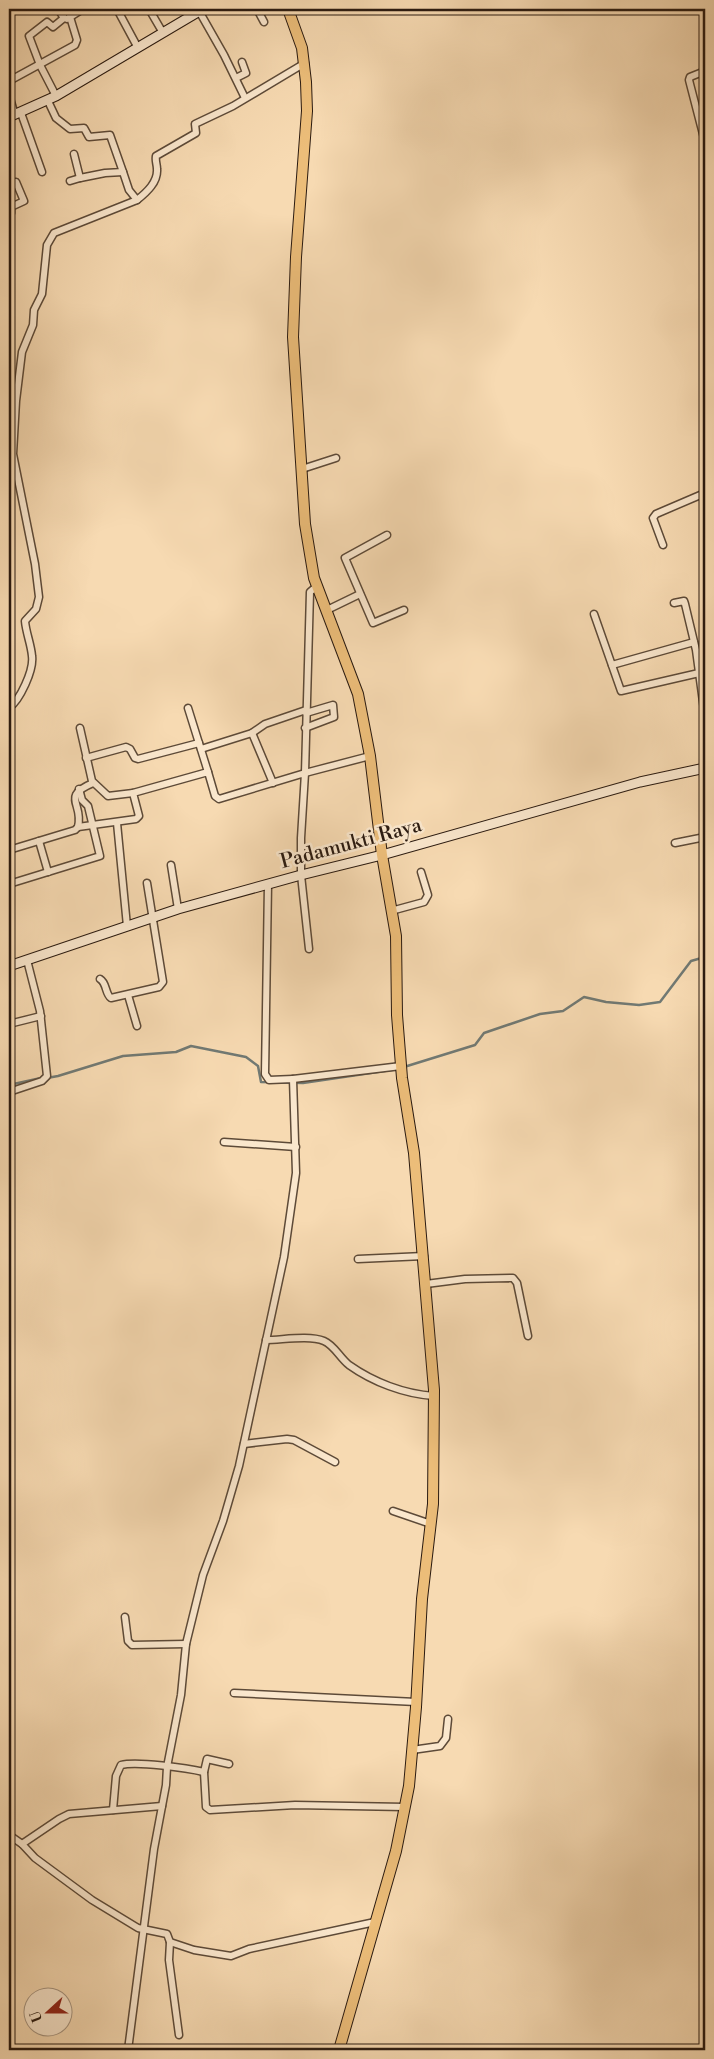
<svg xmlns="http://www.w3.org/2000/svg" width="714" height="2059" font-family="'Libre Bodoni',serif">
	<rect width="100%" height="100%" fill="#f7dab2"/>
	<filter id="stains"><feTurbulence type="fractalNoise" baseFrequency=".004" numOctaves="4"/><feColorMatrix values="0 0 0 0 .2 0 0 0 0 .09 0 0 0 0 .02 0 0 0 .5 -.17"/></filter>
	<radialGradient id="worn" r=".72"><stop offset=".6" stop-color="#630" stop-opacity="0"/><stop offset="1" stop-color="#630" stop-opacity=".3"/></radialGradient>
	<g fill="none" stroke-linecap="round" stroke-linejoin="round">
		<g stroke="#717973" stroke-width="2.5">
			<path d="M404,1067L475,1045L484,1033L540,1014L563,1011L584,997L606,1002L639,1005L660,1002L691,961L705,957"/>
			<path d="M47,1078L58,1076L123,1056L176,1052L191,1046L246,1057L258,1066L261,1082L303,1083L398,1069"/>
			<path d="M9,1085L41,1078"/>
		</g>
		<defs>
			<g id="street">
				<path d="M58,9L64,18L67,19L83,9"/>
				<path d="M117,9L138,48"/>
				<path d="M149,9L163,33"/>
				<path d="M257,9L264,22"/>
				<path d="M199,11L224,55L245,98"/>
				<path d="M705,71L690,77L689,80L705,142"/>
				<path d="M236,78L246,73L242,62"/>
				<path d="M9,81L75,45L77,40L70,17"/>
				<path d="M9,95L15,115"/>
				<path d="M56,96L40,65L29,36L47,22L53,27L64,18"/>
				<path d="M48,101L56,118L70,129L84,128L89,137L110,135L123,172L105,173L80,178L74,154"/>
				<path d="M21,113L42,172"/>
				<path d="M123,172L129,190L137,200C147,192 158,182 157,169C157,164 155,161 156,156L196,133L195,124L233,106L305,63"/>
				<path d="M70,181L80,178"/>
				<path d="M9,183L16,182L24,201L11,207V213L9,216"/>
				<path d="M302,469L336,458"/>
				<path d="M387,535L345,558L373,623L404,610"/>
				<path d="M663,545L653,518L656,514L705,493"/>
				<path d="M317,586L310,592L305,773L370,756"/>
				<path d="M674,603L684,601L685,604L696,650L705,717"/>
				<path d="M327,610L360,594"/>
				<path d="M594,614L621,691L699,673"/>
				<path d="M612,665L694,642"/>
				<path d="M9,708C20,700 34,670 32,656C31,644 26,633 25,621L36,609L39,597L35,564L13,454L16,401L22,352L33,325L34,310L42,294L47,245L54,233L137,200"/>
				<path d="M188,708L208,772"/>
				<path d="M80,728L92,781L108,796L133,793"/>
				<path d="M305,728L334,717L333,705L306,713"/>
				<path d="M252,733L265,724L306,710"/>
				<path d="M201,749L252,733L273,783"/>
				<path d="M86,758L126,747L130,749L135,758L138,759L199,743"/>
				<path d="M117,823L127,926"/>
				<path d="M78,827L136,819L139,816L133,793L208,772L215,796L219,799L305,773L301,838V875L309,949"/>
				<path d="M39,841L48,872"/>
				<path d="M675,843L705,837"/>
				<path d="M9,850L75,830L78,827C84,803 60,797 93,783"/>
				<path d="M171,865L178,909"/>
				<path d="M9,884L100,856L88,806L82,800L79,789"/>
				<path d="M391,911L424,902L428,895L421,872"/>
				<path d="M100,979C107,983 105,994 111,998L159,987L163,982L147,883"/>
				<path d="M128,995L137,1026"/>
				<path d="M9,1024L41,1016"/>
				<path d="M293,1079L401,1066"/>
				<path d="M9,1092L42,1081L47,1076L40,1011L27,960"/>
				<path d="M224,1142L296,1147"/>
				<path d="M358,1259L424,1256"/>
				<path d="M426,1284L465,1279L513,1278L517,1283L528,1336"/>
				<path d="M266,1340C282,1340 309,1335 324,1341C334,1345 340,1358 349,1365C373,1382 404,1394 434,1396"/>
				<path d="M244,1444L287,1439L294,1440L335,1462"/>
				<path d="M393,1511L431,1524"/>
				<path d="M125,1617L128,1641L132,1645L186,1644"/>
				<path d="M234,1693L416,1702"/>
				<path d="M412,1750L440,1746L446,1738L448,1719"/>
				<path d="M204,1772L206,1807L210,1810L295,1805L405,1807"/>
				<path d="M113,1810L116,1776L121,1765C137,1761 187,1768 204,1772L207,1759L229,1764"/>
				<path d="M9,1835L22,1844L35,1858L92,1900L138,1928L167,1934L170,1942L194,1950L231,1956L249,1949L375,1922"/>
				<path d="M22,1844L59,1819L69,1814L162,1806"/>
				<path d="M170,1942L169,1960L179,2035"/>
				<path d="M128,2050L154,1849L166,1785L167,1767L181,1695L186,1644L203,1575L223,1521L239,1466L284,1257L296,1173L293,1079L269,1080L265,1074L268,884"/>
			</g>
			<g id="secondary">
				<path d="M9,117L56,96L203,9"/>
				<path d="M9,966L178,909L301,875L382,855L640,782L705,768"/>
			</g>
			<path id="primary" d="M288,9L302,48L306,82L307,111L296,257L293,337L305,524L314,578L358,694L370,756L382,855L396,936L397,1015L402,1078L414,1153L434,1390L433,1504L422,1599L416,1707L409,1786L396,1851L339,2050"/>
		</defs>
		<use href="#street" stroke="#5d4a38" stroke-width="9"/>
		<use href="#secondary" stroke="#2a1a10" stroke-width="11"/>
		<use href="#primary" stroke="#2a1a10" stroke-width="12"/>
		<use href="#street" stroke="#fae7cd" stroke-width="6"/>
		<use href="#secondary" stroke="#fae7cd" stroke-width="9"/>
		<use href="#primary" stroke="#ecbd79" stroke-width="10"/>
	</g>
	<g text-anchor="middle" dominant-baseline="central" stroke-width="5" stroke-linejoin="round" paint-order="stroke">
		<g font-size="20" fill="#2a1a10" stroke="#fae7cd">
			<text transform="translate(351 844) rotate(-15)">Padamukti Raya</text>
		</g>
	</g>
	<rect width="714" height="2059" fill="none" stroke="#f7dab2" stroke-width="30"/>
	<rect x="10" y="10" width="694" height="2039" fill="none" stroke="#2a1a10" stroke-width="2.5"/>
	<rect x="15" y="15" width="684" height="2029" fill="none" stroke="#2a1a10"/>
	<g transform="translate(48 2012) rotate(249)"><circle r="24" fill="#fae7cd" stroke="#a79581"/>
	<path d="M0-4L9 19L0 12L-9 19Z" fill="#8f2418"/>
	<text y="-8" font-size="14" font-weight="bold" text-anchor="middle" fill="#2a1a10">U</text>
	</g>
	<rect width="100%" height="100%" filter="url(#stains)"/>
	<rect width="100%" height="100%" fill="url(#worn)"/>
</svg>
